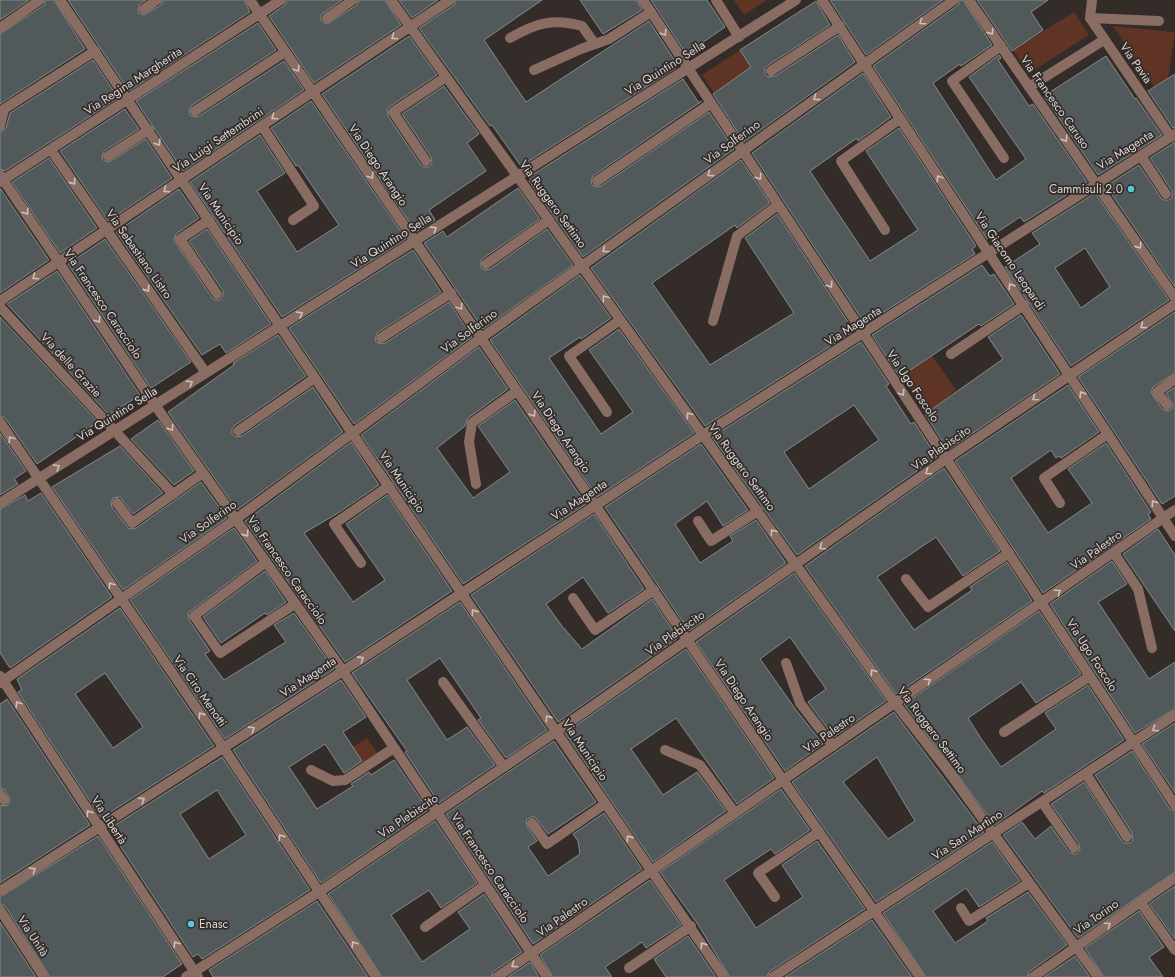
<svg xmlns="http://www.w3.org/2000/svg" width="1175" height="977" font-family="Jost,sans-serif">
	<rect width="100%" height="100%" fill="#332c29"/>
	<g fill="#603425">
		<path d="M734,0H767L744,15Z"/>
		<path d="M1074,12L1089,35L1028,74L1013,50Z"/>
		<path d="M1113,26L1175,32L1168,79L1154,87Z"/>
		<path d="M740,50L751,67L714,93L702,75Z"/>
		<path d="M932,356L956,390L943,401L926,413L903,375Z"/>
		<path d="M367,738L377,753L363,762L353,747Z"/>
	</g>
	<g fill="#51595b" stroke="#828b8c" fill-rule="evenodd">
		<path d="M0,0H29L0,20Z"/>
		<path d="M46,0H54L85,49L0,104V34L44,5Z"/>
		<path d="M68,0H146L140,4L138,9L139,13L144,15L161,5L163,0H244L250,12L129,91Z"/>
		<path d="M287,0H342L321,15V21L327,24L357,5L359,0H385L401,25L314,83L269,16L285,5Z"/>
		<path d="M399,0H438L412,18Z"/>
		<path d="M456,0H542L484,40L526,102L649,21L675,61L673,63L676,68L521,166L492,125L490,126L419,28L454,5Z"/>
		<path d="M580,0H637L642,10L603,34Z"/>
		<path d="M651,0H707L725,27L686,54Z"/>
		<path d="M830,0H943L866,55Z"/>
		<path d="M960,0H963L992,45L961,66L960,64L933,83L996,180L1026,159L969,77L999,55L1001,58L998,60L1029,106L1033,104L1087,182L1024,222L1020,217L987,239L873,66L958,5Z"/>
		<path d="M977,0H1048L1031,12L1043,30L1012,51Z"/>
		<path d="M816,1L830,25L767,66L765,68V74L768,77L775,76L838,35L855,62L744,142L713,94L751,67L740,50Z"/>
		<path d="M258,23L276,50L191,106L189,111L190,115L195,117L199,116L284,61L304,90L183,171L136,101Z"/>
		<path d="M409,36L437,75L389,107L387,109L388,116L421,165L424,167H429L432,163L431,157L402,114L444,86L479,134L467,143L486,171L429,210L435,220L416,232L322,94Z"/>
		<path d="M1106,56L1135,99L1136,98L1162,135L1098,175L1044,96Z"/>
		<path d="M93,60L118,98L5,171L0,169V132L6,128L10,113Z"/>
		<path d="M863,73L891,117L858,141L857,138L810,171L823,191L870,261L918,230L866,151L899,128L976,246L972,249L975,254L865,324L752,153Z"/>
		<path d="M1175,74V128H1173L1148,91Z"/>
		<path d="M683,79L699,103L702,101L593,176L591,181L592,185L597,187L601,186L709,112L734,149L583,257L529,181L531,180L529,177Z"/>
		<path d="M311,101L406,239L282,317L190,182L260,135L285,173L257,191L297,252L339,225L298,165L296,166L271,128Z"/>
		<path d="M125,109L139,129L104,151L102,156L103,160L108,162L111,161L146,139L172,178L108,221L60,151Z"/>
		<path d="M1175,142V287L1106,186L1139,165L1161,198L1163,200H1169L1172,197V191L1150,158Z"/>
		<path d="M49,158L97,228L60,253L12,182Z"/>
		<path d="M741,160L770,203L737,228L735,225L652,283L710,365L794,313L745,238L777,214L854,331L705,426L591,268Z"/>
		<path d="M0,188L49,260L0,293Z"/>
		<path d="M518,188L540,219L482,259L480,264L481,268L486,270L490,269L547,229L573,265L483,329L424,243L443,231L447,237Z"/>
		<path d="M179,189L199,218L176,234L174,240L212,298L215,300H220L223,296V291L189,241L207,229L271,324L226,353L220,344L202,355L116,232Z"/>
		<path d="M1095,193L1169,300L1071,366L1005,267L1040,244L1032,233ZM1085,248L1110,287L1081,308L1055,268Z"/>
		<path d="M105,239L191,362L151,388L68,264Z"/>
		<path d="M413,250L441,292L377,333L375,338L376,342L381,344L385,343L449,302L472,337L354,424L289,328Z"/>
		<path d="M982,265L990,276L994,274L1014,304L981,326L979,324L900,377L872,335Z"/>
		<path d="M57,271L140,395L109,415L7,304Z"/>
		<path d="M580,275L611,318L581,339L580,337L549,358L601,434L633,412L589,350L619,329L694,433L597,497L490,340Z"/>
		<path d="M1175,312V373L1153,387L1151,392L1162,409L1168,411L1171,410L1173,405L1166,393L1175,387V496L1162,504L1078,377Z"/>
		<path d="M1021,315L1060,374L948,450L925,414L1003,359L988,337Z"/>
		<path d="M0,317L98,422L37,464L5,418L0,416Z"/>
		<path d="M278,335L306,376L234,426L232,429V434L236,437L242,436L313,387L343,432L237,510L168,412L234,365L233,363Z"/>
		<path d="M861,342L889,384L886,386L911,424L914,422L937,457L797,555L712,437ZM854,405L879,440L809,489L784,452Z"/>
		<path d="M479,347L508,389L468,418L465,426L437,448L473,498L510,472L478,426L515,400L586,504L463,584L361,435Z"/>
		<path d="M1068,385L1099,432L1061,458L1059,456L1056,458L1051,450L1011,478L1048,533L1092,503L1068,469L1106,443L1151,512L1148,514L1151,519L1043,593L955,461Z"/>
		<path d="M158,420L194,471L174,485L131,439Z"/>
		<path d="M0,433L26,471L14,479L18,484L0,495Z"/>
		<path d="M351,442L379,485L338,513L304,533L353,602L385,580L346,524L387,495L452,591L345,662L245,521Z"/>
		<path d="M701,444L748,510L723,526L707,501L675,524L700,563L733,541L730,536L756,520L786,563L689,631L605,507Z"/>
		<path d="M120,446L163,493L133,514L120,497L113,498L111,503L112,507L129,529L136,528L201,482L227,518L123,590L52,487Z"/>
		<path d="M944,468L1000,551L963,576L936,537L877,577L914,630L972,590L970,587L1007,562L1032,601L896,694L805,566Z"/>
		<path d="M41,493L112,597L10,668L0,653V509L25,495L28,501Z"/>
		<path d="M594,514L644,589L608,613L583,577L546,604L562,626L582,649L652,599L678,638L558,722L471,595Z"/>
		<path d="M234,528L257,561L188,613L189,620L210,651L205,654L224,680L286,642L274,625L294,613L334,669L225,739L130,600Z"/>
		<path d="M1158,529L1175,555V631L1123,554Z"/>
		<path d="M1112,561L1127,584L1098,602L1149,679L1175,662V709L1135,733L1050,604Z"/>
		<path d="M265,571L286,602L267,615L265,613L221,643L203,617Z"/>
		<path d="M794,573L886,701L834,737L808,702L826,689L790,637L760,659L796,710L823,744L785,771L696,642Z"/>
		<path d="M460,602L547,730L506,758L478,720L481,718L440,658L407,680L447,740L467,727L495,765L439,803L405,752L407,751L352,673Z"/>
		<path d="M120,608L214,746L101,818L18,692L22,690L17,679ZM105,673L143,727L113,748L75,694Z"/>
		<path d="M1039,611L1081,674L1036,703L1021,682L968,718L980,737L1001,767L1056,729L1045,713L1088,685L1124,740L1044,793L1042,791L995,825L904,704Z"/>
		<path d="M686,649L774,778L737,804L676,718L631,749L663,795L697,772L726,811L653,862L565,733Z"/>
		<path d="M341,680L366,717L343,732L362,761L344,773L325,744L289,767L317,809L353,786L351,784L369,772L371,775L394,760L428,810L321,883L233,750Z"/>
		<path d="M7,699L90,825L0,883V805L7,806L10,800L5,790L0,788V704Z"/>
		<path d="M894,712L984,832L876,902L792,782ZM877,757L915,821L888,839L843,782Z"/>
		<path d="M1175,723V793L1142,744Z"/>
		<path d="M554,741L596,802L548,834L535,817H531L526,820L527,826L537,841L528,847L548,876L580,854L578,841L573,834L604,813L642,869L533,944L446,814Z"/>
		<path d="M1132,751L1170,809L1175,811V872L1078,938L1003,835L1022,822L1035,839L1051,826L1069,852L1074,854H1077L1080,850L1079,844L1051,804L1084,782L1122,841L1124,843H1130L1133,840L1132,833L1095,775Z"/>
		<path d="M222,757L310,890L202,959L198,954L193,957L109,829ZM217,790L246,835L209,859L180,814Z"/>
		<path d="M781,789L810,830L775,854L771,849L724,880L756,928L803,897L782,865L817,841L865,909L769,972L767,977H730L697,923L660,872Z"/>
		<path d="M435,821L477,883L441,908L429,890L391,915L422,962L470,929L458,912L484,894L522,952L493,972L491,977H382L328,894Z"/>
		<path d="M98,836L182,964L163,977H50L5,906L0,904V897Z"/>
		<path d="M992,842L1020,881L979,907L966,888L933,911L955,943L988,921L986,918L1028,892L1067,945L1029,972L1027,977H926L883,913Z"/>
		<path d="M650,880L681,925L646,948L642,942L605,967L612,977H553L540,955Z"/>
		<path d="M1175,886V939L1149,904Z"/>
		<path d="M317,901L368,977H213L209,970Z"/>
		<path d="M1139,911L1164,947L1149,957L1163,977H1104L1085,948Z"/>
		<path d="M872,920L912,977H785Z"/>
		<path d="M0,922L36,977H0Z"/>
		<path d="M688,936L716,977H666L654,959Z"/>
		<path d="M1075,956L1090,977H1044Z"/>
		<path d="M530,962L539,977H508Z"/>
	</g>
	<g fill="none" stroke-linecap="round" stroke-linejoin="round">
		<g stroke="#896c62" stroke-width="10">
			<path d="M60,0L352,433L724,977"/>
			<path d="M250,0L783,780L920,977"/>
			<path d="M391,0L895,703L948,771L1098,977"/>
			<path d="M643,0L1175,805"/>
			<path d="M716,0L739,37"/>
			<path d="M822,0L1175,536"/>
			<path d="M969,0L1175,298"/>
			<path d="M1092,0L1090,18L1171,137"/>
			<path d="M144,9L157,0"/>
			<path d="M327,18L353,0"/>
			<path d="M1090,18L1159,21"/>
			<path d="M0,28L40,0"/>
			<path d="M510,38C536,23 553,18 582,26L595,44"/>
			<path d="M1001,46L952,81L1004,158"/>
			<path d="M534,70L581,49L609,39L651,12"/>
			<path d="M771,71L840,26"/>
			<path d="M1029,87L1104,40"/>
			<path d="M195,111L285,52"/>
			<path d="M0,126L4,109L95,51"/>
			<path d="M262,126L314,206L293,220"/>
			<path d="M51,150L206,373"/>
			<path d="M108,156L149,130"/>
			<path d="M1141,156L1166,194"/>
			<path d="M426,161L393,112L446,77"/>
			<path d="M0,175L155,405L343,671L547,977"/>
			<path d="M597,181L710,104"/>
			<path d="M0,182L281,0"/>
			<path d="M209,220L180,239L217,294"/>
			<path d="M885,230L841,161L900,119"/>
			<path d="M486,264L549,220"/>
			<path d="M0,301L450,0"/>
			<path d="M0,307L173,494"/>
			<path d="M713,321L737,236L778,205"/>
			<path d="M381,338L451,293"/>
			<path d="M951,354L1024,305"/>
			<path d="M1167,405L1157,392L1175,379"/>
			<path d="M607,412L569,356L620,320"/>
			<path d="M0,422L223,747L376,977"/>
			<path d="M238,431L315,378"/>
			<path d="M476,484L469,442L472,423L517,391"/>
			<path d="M0,503L796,0"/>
			<path d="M117,503L132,523L203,473"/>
			<path d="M1060,503L1044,478L1108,434"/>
			<path d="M698,521L711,541L758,511"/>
			<path d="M1114,553L1138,589L1152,648"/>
			<path d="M266,562L194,616L220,653L295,604"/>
			<path d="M361,563L334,524L389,486"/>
			<path d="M906,579L928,607L1009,553"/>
			<path d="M573,598L595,630L654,590"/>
			<path d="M786,663L800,703L833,746"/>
			<path d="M0,676L198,977"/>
			<path d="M443,682L504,767"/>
			<path d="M0,683L236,519L481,338L954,0"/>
			<path d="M1004,732L1090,676"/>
			<path d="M665,750L700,765L735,813"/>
			<path d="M311,770L333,781L345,780L394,748"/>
			<path d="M1086,774L1127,837"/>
			<path d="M0,794L4,800"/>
			<path d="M1042,802L1074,848"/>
			<path d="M532,823L547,844L605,804"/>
			<path d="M0,891L343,671L703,435L1175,134"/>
			<path d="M775,897L758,873L819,832"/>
			<path d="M1140,902L1175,950"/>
			<path d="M961,908L969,921L1029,883"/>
			<path d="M0,910L44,977"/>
			<path d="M425,927L485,885"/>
			<path d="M629,968L691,926"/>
			<path d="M186,977L319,892L557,731L946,459L1175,304"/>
			<path d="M497,977L1175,510"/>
			<path d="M773,977L1175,715"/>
			<path d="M1033,977L1175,878"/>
		</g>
	</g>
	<defs><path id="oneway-chevron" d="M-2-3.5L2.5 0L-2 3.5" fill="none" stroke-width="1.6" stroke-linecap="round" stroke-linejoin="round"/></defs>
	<g stroke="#cac1bd">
		<use href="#oneway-chevron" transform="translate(922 22) rotate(145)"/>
		<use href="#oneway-chevron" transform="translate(991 32) rotate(55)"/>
		<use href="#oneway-chevron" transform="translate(664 33) rotate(57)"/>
		<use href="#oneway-chevron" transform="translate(394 37) rotate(146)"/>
		<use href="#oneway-chevron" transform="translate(297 69) rotate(56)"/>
		<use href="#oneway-chevron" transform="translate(816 98) rotate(144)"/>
		<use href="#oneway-chevron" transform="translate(274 117) rotate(146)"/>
		<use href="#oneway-chevron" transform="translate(1065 139) rotate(55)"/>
		<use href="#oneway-chevron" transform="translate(158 143) rotate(56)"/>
		<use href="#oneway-chevron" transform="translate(710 174) rotate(144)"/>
		<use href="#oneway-chevron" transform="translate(371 176) rotate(56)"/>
		<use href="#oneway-chevron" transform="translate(759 177) rotate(56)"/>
		<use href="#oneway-chevron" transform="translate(939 178) rotate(-124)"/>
		<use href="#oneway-chevron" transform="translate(73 182) rotate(55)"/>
		<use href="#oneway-chevron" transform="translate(166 190) rotate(146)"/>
		<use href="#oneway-chevron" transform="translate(26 212) rotate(56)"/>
		<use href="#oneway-chevron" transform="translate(434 229) rotate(-32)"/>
		<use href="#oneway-chevron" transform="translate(1139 246) rotate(55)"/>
		<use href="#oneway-chevron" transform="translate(605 250) rotate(144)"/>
		<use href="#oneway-chevron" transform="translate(35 277) rotate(146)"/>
		<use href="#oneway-chevron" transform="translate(830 285) rotate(56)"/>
		<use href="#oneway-chevron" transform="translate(1011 286) rotate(-124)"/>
		<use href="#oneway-chevron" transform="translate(147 289) rotate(55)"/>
		<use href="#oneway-chevron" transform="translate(605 298) rotate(-126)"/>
		<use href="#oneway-chevron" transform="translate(460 307) rotate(56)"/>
		<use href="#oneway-chevron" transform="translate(300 314) rotate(-32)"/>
		<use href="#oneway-chevron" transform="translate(98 320) rotate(56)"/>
		<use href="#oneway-chevron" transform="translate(1143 326) rotate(146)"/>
		<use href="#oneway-chevron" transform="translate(190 383) rotate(-32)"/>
		<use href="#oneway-chevron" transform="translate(902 393) rotate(56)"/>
		<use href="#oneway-chevron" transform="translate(1082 394) rotate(-123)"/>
		<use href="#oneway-chevron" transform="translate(1035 398) rotate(145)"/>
		<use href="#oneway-chevron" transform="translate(533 414) rotate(56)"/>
		<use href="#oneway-chevron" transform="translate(689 415) rotate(-126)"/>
		<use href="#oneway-chevron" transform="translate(171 428) rotate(55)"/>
		<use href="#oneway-chevron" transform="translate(11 439) rotate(-124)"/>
		<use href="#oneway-chevron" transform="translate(57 467) rotate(-32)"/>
		<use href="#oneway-chevron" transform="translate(928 472) rotate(145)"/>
		<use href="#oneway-chevron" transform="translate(1154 503) rotate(-123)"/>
		<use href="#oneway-chevron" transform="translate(773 532) rotate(-126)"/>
		<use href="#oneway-chevron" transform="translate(246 534) rotate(55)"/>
		<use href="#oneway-chevron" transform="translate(822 547) rotate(145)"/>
		<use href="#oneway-chevron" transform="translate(111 585) rotate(-124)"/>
		<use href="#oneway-chevron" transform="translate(1058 592) rotate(-35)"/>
		<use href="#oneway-chevron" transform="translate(474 612) rotate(-125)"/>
		<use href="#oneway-chevron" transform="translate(361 659) rotate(-33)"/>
		<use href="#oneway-chevron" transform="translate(873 672) rotate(-126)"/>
		<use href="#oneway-chevron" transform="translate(928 681) rotate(-34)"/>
		<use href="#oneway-chevron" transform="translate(18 704) rotate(-123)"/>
		<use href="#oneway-chevron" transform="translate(201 715) rotate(-125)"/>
		<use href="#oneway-chevron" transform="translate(548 718) rotate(-125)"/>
		<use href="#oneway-chevron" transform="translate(252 729) rotate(-32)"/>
		<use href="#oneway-chevron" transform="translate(1155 729) rotate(146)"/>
		<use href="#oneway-chevron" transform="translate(142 800) rotate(-33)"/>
		<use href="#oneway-chevron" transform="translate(89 813) rotate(-123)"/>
		<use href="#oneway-chevron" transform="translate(281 837) rotate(-125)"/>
		<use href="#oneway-chevron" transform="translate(629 838) rotate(-125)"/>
		<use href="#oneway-chevron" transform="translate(33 870) rotate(-33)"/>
		<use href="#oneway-chevron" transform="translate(1108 925) rotate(-35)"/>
		<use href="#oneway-chevron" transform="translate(176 944) rotate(-124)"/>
		<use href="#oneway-chevron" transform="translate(354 944) rotate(-123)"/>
		<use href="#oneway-chevron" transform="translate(703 945) rotate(-124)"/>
		<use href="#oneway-chevron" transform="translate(514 965) rotate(146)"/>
	</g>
	<g fill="#54cadd" stroke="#332c29" stroke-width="1.5">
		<circle cx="1131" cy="189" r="4"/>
		<circle cx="191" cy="924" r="4"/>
	</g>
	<g text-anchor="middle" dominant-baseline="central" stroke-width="3.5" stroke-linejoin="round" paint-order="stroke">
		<g font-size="12" fill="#dad6d4" stroke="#332c29">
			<text transform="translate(1136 63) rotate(55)">Via Pavia</text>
			<text transform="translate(665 68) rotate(-32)">Via Quintino Sella</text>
			<text transform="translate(133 81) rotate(-33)">Via Regina Margherita</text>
			<text transform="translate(1055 102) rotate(55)">Via Francesco Caruso</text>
			<text transform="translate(218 140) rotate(-34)">Via Luigi Settembrini</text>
			<text transform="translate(732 142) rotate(-36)">Via Solferino</text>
			<text transform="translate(1125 150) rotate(-32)">Via Magenta</text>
			<text transform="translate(378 165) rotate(56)">Via Diego Arangio</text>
			<text transform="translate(553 204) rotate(54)">Via Ruggero Settimo</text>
			<text transform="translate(221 214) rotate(56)">Via Municipio</text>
			<text transform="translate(391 241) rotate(-32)">Via Quintino Sella</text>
			<text transform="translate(139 254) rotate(55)">Via Sebastiano Listro</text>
			<text transform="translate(1010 261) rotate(56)">Via Giacomo Leopardi</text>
			<text transform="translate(103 304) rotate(56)">Via Francesco Caracciolo</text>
			<text transform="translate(853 326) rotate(-32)">Via Magenta</text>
			<text transform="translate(469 331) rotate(-36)">Via Solferino</text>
			<text transform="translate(71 365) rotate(47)">Via delle Grazie</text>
			<text transform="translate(913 386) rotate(56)">Via Ugo Foscolo</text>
			<text transform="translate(117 414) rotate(-32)">Via Quintino Sella</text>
			<text transform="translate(561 432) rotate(56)">Via Diego Arangio</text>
			<text transform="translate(941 448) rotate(-35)">Via Plebiscito</text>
			<text transform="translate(742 467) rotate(54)">Via Ruggero Settimo</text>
			<text transform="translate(402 482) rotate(56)">Via Municipio</text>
			<text transform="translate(579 500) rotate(-33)">Via Magenta</text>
			<text transform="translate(208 522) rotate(-35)">Via Solferino</text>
			<text transform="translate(1096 550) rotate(-35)">Via Palestro</text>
			<text transform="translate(287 570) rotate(55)">Via Francesco Caracciolo</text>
			<text transform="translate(675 633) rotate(-35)">Via Plebiscito</text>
			<text transform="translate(1092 655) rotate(57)">Via Ugo Foscolo</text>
			<text transform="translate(308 677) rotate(-33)">Via Magenta</text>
			<text transform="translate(200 691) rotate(55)">Via Ciro Menotti</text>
			<text transform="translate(744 700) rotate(56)">Via Diego Arangio</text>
			<text transform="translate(932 730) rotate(53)">Via Ruggero Settimo</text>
			<text transform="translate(829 733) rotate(-34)">Via Palestro</text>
			<text transform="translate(585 750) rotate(56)">Via Municipio</text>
			<text transform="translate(408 816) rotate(-34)">Via Plebiscito</text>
			<text transform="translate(109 820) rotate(57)">Via Libertà</text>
			<text transform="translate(967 835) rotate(-33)">Via San Martino</text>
			<text transform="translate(490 868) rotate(56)">Via Francesco Caracciolo</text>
			<text transform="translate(562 917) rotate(-35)">Via Palestro</text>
			<text transform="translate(1096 917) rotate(-35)">Via Torino</text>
			<text transform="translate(33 936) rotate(57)">Via Unità</text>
		</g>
		<g font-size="12" fill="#dad6d4" stroke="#332c29" text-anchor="end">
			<text x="1123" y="189">Cammisuli 2.0</text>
			<text x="199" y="924" text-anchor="start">Enasc</text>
		</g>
	</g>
</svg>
